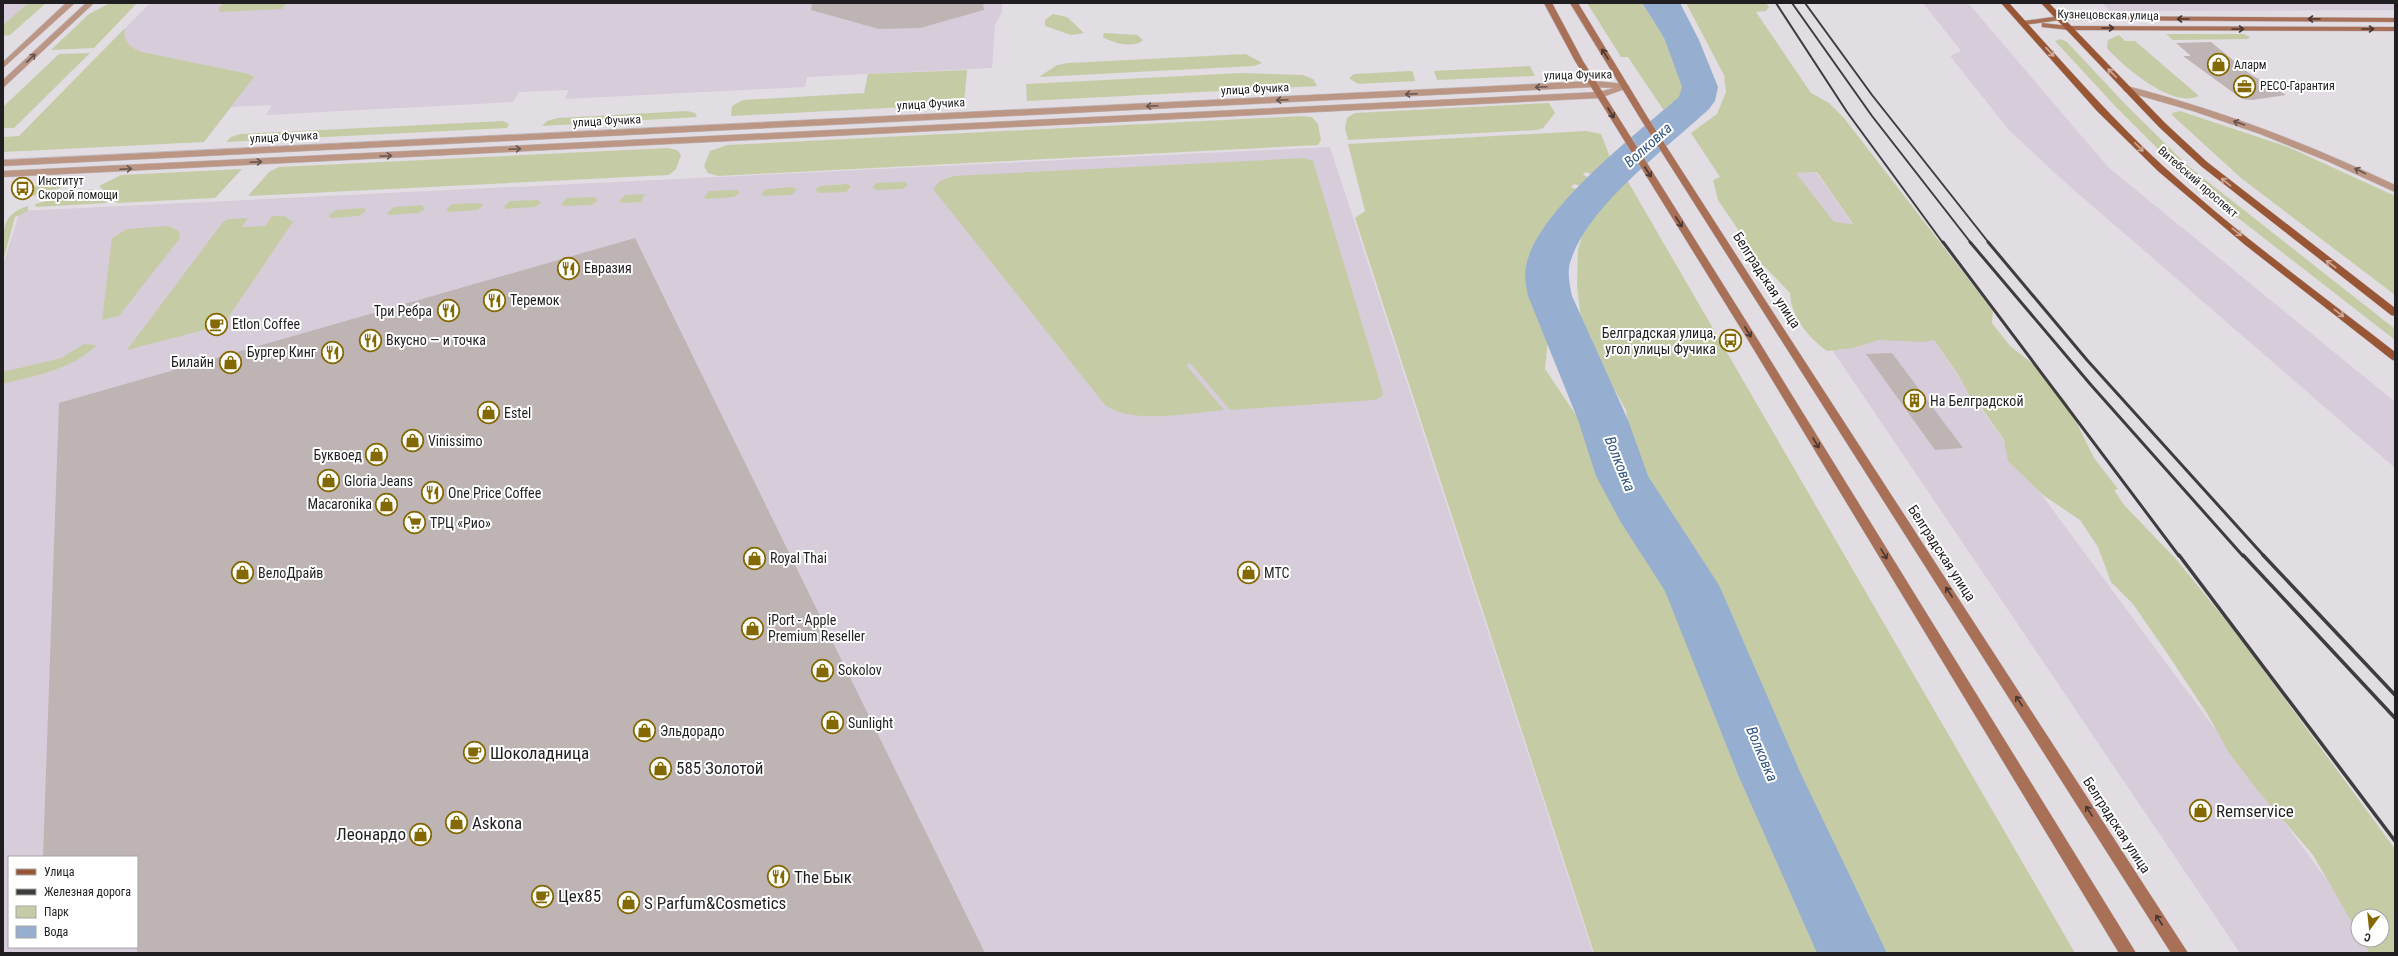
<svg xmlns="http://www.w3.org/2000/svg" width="2398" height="956" font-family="'Roboto Condensed',sans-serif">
	<rect width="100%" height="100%" fill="#e2dce3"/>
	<g fill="#d7cdda" fill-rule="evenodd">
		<path d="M3,3H28L3,25Z"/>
		<path d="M150,3H1002V12L995,25L992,68L807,77L805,87L565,99L569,90L519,92L513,102L266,115L272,105L39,117Z"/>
		<path d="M1923,3L1969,4L2108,167L2395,402V468L2058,176L2009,130L1950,56L1961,51Z"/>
		<path d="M2102,3H2395V10L2110,11Z"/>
		<path d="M1330,147L1593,953H3V265L20,211ZM9,857H137V947H9Z"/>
		<path d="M1816,172L2041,494L2358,922V940H2371L2381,953H2240L1716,178Z"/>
	</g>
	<g fill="#c5cca5" fill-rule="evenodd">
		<path d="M28,3H46L10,35L3,36V25Z"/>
		<path d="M110,3H137L94,48L51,50L89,14Z"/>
		<path d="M223,3H287L282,9L219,12V8Z"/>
		<path d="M1587,3H1642L1672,50L1684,77L1688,98L1667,115L1628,57H1621Z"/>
		<path d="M1686,3H1766L1769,7L1766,11L1756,12L1811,93L1829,103L1844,118L1993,311L1992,323L2010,346L2033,364L2067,403L2094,458L2118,489L2114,490L2124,505L2175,558L2237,634L2395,849V953H2369L2362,940H2382V916H2358V933L2313,855L2258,791L2229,753L2208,715L2169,656L2133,604L2111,582L2098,547L2080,520L2043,495L2008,461L2004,440L1979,404L1970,396L1957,373L1934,340L1924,342L1879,340L1853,348L1827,351C1808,337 1791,317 1790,293L1766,268L1751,257L1737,228L1718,200L1713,180L1720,177L1691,133L1717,114L1726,92L1724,75ZM1817,172L1853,224L1834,222L1796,173Z"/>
		<path d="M1053,14L1067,17L1084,33L1071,35L1045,26V20Z"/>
		<path d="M125,28C122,41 131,48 142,52L249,74L254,77L204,142L3,152V137L19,136Z"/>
		<path d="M1104,33L1137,35L1143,40C1135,49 1112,43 1103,37Z"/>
		<path d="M2166,34H2244L2250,37L2248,39L2173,40Z"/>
		<path d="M2119,35L2125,41H2135L2199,96C2172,109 2123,66 2107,48L2108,40Z"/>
		<path d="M2061,39L2067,42L2127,106L2188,166L2395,329V340L2206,193L2175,166L2116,107L2055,41Z"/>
		<path d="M90,53L14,128H3V107L59,54Z"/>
		<path d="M1246,54L1262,63L1254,66L1039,77L1057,65L1069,63Z"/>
		<path d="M1530,66L1535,76L1437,80L1434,71Z"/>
		<path d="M967,70L964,104L731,116L732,106L743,100L864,93L868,74Z"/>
		<path d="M1410,71L1413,72L1415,81L1358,84L1349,78L1354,74Z"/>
		<path d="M1242,73L1303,75L1313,79L1317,86L1027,101L1026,84Z"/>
		<path d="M1549,103L1555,113L1543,128L1537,130L1348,140L1345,128L1347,118L1355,113Z"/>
		<path d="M687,111L695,113L697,117L542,126L547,121L558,118Z"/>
		<path d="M2180,111L2288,147L2395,196V295L2241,178L2173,116L2172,113Z"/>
		<path d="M1303,116L1312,117L1318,124L1321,140L1318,145L718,176L708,173L704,166L710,151L727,145Z"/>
		<path d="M503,121L509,124L507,128L226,142L231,137L240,134Z"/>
		<path d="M1586,131L1601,134L1612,162L1597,176L1585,172L1583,175L1595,180L1585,187L1574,184L1571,187L1581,191L1554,218L1546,228L1538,246L1534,262L1535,281L1549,329L1545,369L1582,424L1614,501L1638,543L1672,584L1714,698L1828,953H1594L1355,218L1365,211L1348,144Z"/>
		<path d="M668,148L677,150L681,155L676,169L669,175L248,196L269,172L279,167Z"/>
		<path d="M1304,158L1313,161L1383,393L1381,397L1375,400L1230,410L1190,363L1186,365L1224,410C1190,413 1133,425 1105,405L933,189L940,181L953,176Z"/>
		<path d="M242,169L215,198L117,203L99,186L121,175Z"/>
		<path d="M1627,180L2075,953H1887L1724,628L1694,550L1634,458L1626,410L1606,375L1581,319L1577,286L1578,250L1583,233L1589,219Z"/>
		<path d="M904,182L908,185L903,189L876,190L872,187L877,183Z"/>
		<path d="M73,184L22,199L11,187H17L15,190L30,189L33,186Z"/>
		<path d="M848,184L851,187L846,192L819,193L815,190L820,186Z"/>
		<path d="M793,187L797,190L791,195L764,196L761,194L766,189Z"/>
		<path d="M92,189L107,203L36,207L35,204Z"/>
		<path d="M737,190L740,193L734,197L707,199L704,197L709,191Z"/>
		<path d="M645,194L641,202L622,203L619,201L625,195Z"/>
		<path d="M595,197L598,200L592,205L564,206L561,204L567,198Z"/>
		<path d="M538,200L541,203L535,207L506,209L504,207L510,201Z"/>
		<path d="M481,203L483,206L477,210L448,212L446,210L452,204Z"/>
		<path d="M422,205L425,209L418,213L389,215L387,213L394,207Z"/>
		<path d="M28,206V211L15,217L3,261C3,231 0,215 28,206Z"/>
		<path d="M364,208L366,211L359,216L331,218L328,216L336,210Z"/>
		<path d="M272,216H284L293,222L223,325L127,350L223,222L228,219L248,218L242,227L265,226Z"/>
		<path d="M168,226L179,231L180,238L119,316L102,320L112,238L127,229Z"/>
		<path d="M84,344L97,345C71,370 37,375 3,384V372L61,358Z"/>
	</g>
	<path fill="#96afd1" d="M1642,3H1678L1699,44L1710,86L1709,98L1680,128L1675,126L1667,115L1688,98L1684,77L1672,50Z"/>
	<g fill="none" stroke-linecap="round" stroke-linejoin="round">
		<path fill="#96afd1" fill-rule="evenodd" d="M1646,3H1680L1699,40L1718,87L1715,101L1709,109C1666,149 1587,206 1570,263C1567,274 1570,286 1572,296L1628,420L1648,476L1719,585L1801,774L1887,953H1817L1739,777L1665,591L1620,521L1596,476L1578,420L1528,296C1526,286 1524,276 1526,266C1537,210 1636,134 1679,97L1682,87L1665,40Z"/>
	</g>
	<g fill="#beb4b3">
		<path d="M812,3H983L984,10L920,28L879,29L811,10Z"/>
		<path d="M2211,42L2250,74L2286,95L2252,100L2242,99L2183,56H2191L2176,43Z"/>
		<path d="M635,238L985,953H137V857H43L59,403Z"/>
		<path d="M1892,353L1963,448L1935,450L1866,354Z"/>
	</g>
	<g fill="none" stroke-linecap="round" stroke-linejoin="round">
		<defs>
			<g id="street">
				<path d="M66,3H75L3,68V62Z"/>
				<path d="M86,3H94L3,88V80Z"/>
				<path d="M1594,81L1626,84L1630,87L1600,98L3,177V171L1599,92L1614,88L1594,87L3,166V160Z"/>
				<path d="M2127,86C2220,110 2309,144 2395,185V192L2327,161L2260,134L2193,111L2124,91L2123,89Z"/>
			</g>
			<g id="secondary">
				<path d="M1544,3H1552L1583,61L1758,340L2136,953H2119L1748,340L1575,61Z"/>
				<path d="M1570,3H1578L1648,118L1767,303L2188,953H2171L1640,118Z"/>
				<path d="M2060,16L2395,18V22L2060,20L2024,25L2020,23L2024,21Z"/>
				<path d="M2042,23L2069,26L2395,27V31L2069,30L2042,27Z"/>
			</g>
			<g id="primary">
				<path d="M2001,3H2009C2059,58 2108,115 2163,166C2236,233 2317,291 2395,352V361L2391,359L2244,244L2158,171L2097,111Z"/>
				<path d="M2041,3H2049L2165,123L2207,162L2395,308V316L2391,315L2201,166L2159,127Z"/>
			</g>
		</defs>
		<use href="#street" stroke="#bfbac0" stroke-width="1"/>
		<use href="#secondary" stroke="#bfbac0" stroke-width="1"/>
		<use href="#primary" stroke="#bfbac0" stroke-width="1"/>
		<use href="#street" fill="#bc9684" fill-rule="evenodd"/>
		<use href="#secondary" fill="#a87157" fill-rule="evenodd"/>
		<use href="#primary" fill="#995635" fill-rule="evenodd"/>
		<g stroke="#3e3c3f" stroke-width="2">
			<path d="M1776,3L1847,112L1943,243"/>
			<path d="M1792,3L1872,116L1971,243"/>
			<path d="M1805,3L1872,95L1989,243"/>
		</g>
		<g stroke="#3e3c3f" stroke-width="3">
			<path d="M1943,242L2179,556"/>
			<path d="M1970,242L2091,385L2243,556"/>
			<path d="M1988,242L2087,360L2264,556"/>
		</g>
		<g stroke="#3e3c3f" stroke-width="3.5">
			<path d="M2179,555L2395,841"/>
			<path d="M2243,555L2395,718"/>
			<path d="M2263,555L2395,695"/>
		</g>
	</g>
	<defs><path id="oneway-shaft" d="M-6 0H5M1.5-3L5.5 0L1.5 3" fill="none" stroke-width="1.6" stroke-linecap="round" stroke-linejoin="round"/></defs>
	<g stroke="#493731">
		<use href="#oneway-shaft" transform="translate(2183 19) rotate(-180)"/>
		<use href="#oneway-shaft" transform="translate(2314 19) rotate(-180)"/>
		<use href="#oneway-shaft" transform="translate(2108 28)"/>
		<use href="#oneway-shaft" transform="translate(2238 29)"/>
		<use href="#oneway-shaft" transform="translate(2368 29)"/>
		<use href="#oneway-shaft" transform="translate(1605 54) rotate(-122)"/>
		<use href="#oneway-shaft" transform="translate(1611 113) rotate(59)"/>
		<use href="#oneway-shaft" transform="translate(1648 172) rotate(57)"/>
		<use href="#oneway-shaft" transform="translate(1679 222) rotate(58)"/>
		<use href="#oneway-shaft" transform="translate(1748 332) rotate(58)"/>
		<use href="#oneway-shaft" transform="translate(1816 443) rotate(59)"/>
		<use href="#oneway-shaft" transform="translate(1884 554) rotate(59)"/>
		<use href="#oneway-shaft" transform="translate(1949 592) rotate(-123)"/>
		<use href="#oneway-shaft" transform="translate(2019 701) rotate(-123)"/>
		<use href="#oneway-shaft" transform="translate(2089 811) rotate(-123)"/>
		<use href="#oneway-shaft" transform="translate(2159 920) rotate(-123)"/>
	</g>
	<g stroke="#ccaa9a">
		<use href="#oneway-shaft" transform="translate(2050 52) rotate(47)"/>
		<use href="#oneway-shaft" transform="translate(2112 73) rotate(-134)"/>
		<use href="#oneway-shaft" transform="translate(2139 147) rotate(45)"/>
		<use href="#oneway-shaft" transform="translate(2226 182) rotate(-141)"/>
		<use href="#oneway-shaft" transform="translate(2237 232) rotate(38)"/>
		<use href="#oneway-shaft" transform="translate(2331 264) rotate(-143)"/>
		<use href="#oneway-shaft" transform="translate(2339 313) rotate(38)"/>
	</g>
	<g stroke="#66544e">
		<use href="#oneway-shaft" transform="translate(31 58) rotate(-43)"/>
		<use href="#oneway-shaft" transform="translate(1541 87) rotate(177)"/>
		<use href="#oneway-shaft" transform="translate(1411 94) rotate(177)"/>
		<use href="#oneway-shaft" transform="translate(1282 100) rotate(177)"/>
		<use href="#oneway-shaft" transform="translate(1152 106) rotate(177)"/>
		<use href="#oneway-shaft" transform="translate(2239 123) rotate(-161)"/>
		<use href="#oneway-shaft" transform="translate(515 149) rotate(-3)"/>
		<use href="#oneway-shaft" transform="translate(386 156) rotate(-3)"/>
		<use href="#oneway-shaft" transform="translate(256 162) rotate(-3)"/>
		<use href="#oneway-shaft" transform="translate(126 169) rotate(-3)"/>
		<use href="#oneway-shaft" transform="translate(2360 171) rotate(-154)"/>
	</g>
	<defs>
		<symbol id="shop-ring" viewBox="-11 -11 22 22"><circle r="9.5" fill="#fff" stroke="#846902" stroke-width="1.5"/><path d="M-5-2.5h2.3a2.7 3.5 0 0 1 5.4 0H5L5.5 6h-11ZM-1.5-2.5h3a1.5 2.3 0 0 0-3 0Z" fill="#846902"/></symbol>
		<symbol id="office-ring" viewBox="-11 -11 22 22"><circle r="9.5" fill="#fff" stroke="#846902" stroke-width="1.5"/><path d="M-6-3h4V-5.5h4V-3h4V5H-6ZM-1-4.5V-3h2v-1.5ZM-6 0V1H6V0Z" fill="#846902"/></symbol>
		<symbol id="bus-ring" viewBox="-11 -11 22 22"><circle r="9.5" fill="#fff" stroke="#846902" stroke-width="1.5"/><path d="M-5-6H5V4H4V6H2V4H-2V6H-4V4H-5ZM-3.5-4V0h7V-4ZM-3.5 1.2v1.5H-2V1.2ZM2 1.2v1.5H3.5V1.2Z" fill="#846902"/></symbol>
		<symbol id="restaurant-ring" viewBox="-11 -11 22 22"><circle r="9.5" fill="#fff" stroke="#846902" stroke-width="1.5"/><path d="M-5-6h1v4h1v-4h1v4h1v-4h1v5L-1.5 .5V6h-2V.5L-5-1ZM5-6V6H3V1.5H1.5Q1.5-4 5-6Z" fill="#846902"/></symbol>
		<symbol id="cafe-ring" viewBox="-11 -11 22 22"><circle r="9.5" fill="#fff" stroke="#846902" stroke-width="1.5"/><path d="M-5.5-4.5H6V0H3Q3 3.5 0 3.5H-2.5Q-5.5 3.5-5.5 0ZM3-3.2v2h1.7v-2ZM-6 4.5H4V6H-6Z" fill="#846902"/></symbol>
		<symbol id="building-ring" viewBox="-11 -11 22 22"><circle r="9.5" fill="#fff" stroke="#846902" stroke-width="1.5"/><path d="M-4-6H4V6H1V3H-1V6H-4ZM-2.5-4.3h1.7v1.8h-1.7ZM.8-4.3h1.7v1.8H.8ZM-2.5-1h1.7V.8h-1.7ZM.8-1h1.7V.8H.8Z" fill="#846902"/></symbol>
		<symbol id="supermarket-ring" viewBox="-11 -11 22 22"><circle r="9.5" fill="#fff" stroke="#846902" stroke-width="1.5"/><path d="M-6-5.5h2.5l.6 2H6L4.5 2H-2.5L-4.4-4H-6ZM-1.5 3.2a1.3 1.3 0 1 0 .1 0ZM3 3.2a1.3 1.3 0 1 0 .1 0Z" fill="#846902"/></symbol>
	</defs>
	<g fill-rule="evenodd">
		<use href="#shop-ring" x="2206" y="52" width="25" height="25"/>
		<use href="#office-ring" x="2232" y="74" width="25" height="25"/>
		<use href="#bus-ring" x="10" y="176" width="25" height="25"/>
		<use href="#restaurant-ring" x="556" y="256" width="25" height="25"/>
		<use href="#restaurant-ring" x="482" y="288" width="25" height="25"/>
		<use href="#restaurant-ring" x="436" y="298" width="25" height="25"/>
		<use href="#cafe-ring" x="204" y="312" width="25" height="25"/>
		<use href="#restaurant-ring" x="358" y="328" width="25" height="25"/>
		<use href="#bus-ring" x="1718" y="328" width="25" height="25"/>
		<use href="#restaurant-ring" x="320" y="340" width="25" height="25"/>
		<use href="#shop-ring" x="218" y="350" width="25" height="25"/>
		<use href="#building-ring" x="1902" y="388" width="25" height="25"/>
		<use href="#shop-ring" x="476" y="400" width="25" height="25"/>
		<use href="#shop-ring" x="400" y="428" width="25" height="25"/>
		<use href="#shop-ring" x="364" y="442" width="25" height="25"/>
		<use href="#shop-ring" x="316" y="468" width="25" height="25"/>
		<use href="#restaurant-ring" x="420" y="480" width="25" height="25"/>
		<use href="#shop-ring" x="374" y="492" width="25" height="25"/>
		<use href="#supermarket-ring" x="402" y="510" width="25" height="25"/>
		<use href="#shop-ring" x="742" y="546" width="25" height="25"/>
		<use href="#shop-ring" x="230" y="560" width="25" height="25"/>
		<use href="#shop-ring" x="1236" y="560" width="25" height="25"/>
		<use href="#shop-ring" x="740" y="616" width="25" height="25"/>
		<use href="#shop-ring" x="810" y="658" width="25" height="25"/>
		<use href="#shop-ring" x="820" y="710" width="25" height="25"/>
		<use href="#shop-ring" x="632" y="718" width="25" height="25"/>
		<use href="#cafe-ring" x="462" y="740" width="25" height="25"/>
		<use href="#shop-ring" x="648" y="756" width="25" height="25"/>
		<use href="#shop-ring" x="2188" y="798" width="25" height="25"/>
		<use href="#shop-ring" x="444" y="810" width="25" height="25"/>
		<use href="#shop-ring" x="408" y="822" width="25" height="25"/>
		<use href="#restaurant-ring" x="766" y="864" width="25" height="25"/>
		<use href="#cafe-ring" x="530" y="884" width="25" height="25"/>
		<use href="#shop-ring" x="616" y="890" width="25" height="25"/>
	</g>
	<g text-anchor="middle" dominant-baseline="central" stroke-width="4" stroke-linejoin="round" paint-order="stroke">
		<g font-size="12" fill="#201e21" stroke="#fff">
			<text transform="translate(2108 15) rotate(1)">Кузнецовская улица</text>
			<text transform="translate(1578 75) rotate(-1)">улица Фучика</text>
			<text transform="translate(1255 89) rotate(-3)">улица Фучика</text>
			<text transform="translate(931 104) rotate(-3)">улица Фучика</text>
			<text transform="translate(607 121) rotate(-3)">улица Фучика</text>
			<text transform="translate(284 137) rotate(-3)">улица Фучика</text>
			<text transform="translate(2198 182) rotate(41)">Витебский проспект</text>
		</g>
		<g font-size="12" fill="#201e21" stroke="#fff" text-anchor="start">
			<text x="2234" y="65">Аларм</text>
			<text x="2260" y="86">РЕСО-Гарантия</text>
			<text x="38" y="181">Институт<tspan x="38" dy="14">Скорой помощи</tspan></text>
		</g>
		<g font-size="14" fill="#201e21" stroke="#fff" text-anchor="start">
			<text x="584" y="268">Евразия</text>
			<text x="510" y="300">Теремок</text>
			<text x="432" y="311" text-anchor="end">Три Ребра</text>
			<text x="232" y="324">Etlon Coffee</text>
			<text x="1716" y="333" text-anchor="end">Белградская улица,<tspan x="1716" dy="16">угол улицы Фучика</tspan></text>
			<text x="386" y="340">Вкусно — и точка</text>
			<text x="316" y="352" text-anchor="end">Бургер Кинг</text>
			<text x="214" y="362" text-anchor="end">Билайн</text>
			<text x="1930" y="401">На Белградской</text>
			<text x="504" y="413">Estel</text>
			<text x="428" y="441">Vinissimo</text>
			<text x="362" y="455" text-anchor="end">Буквоед</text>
			<text x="344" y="481">Gloria Jeans</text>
			<text x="448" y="493">One Price Coffee</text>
			<text x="372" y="504" text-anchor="end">Macaronika</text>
			<text x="430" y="523">ТРЦ «Рио»</text>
			<text x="770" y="558">Royal Thai</text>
			<text x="258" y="573">ВелоДрайв</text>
			<text x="1264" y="573">МТС</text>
			<text x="768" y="620">iPort - Apple<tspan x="768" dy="16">Premium Reseller</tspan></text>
			<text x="838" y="670">Sokolov</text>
			<text x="848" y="723">Sunlight</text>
			<text x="660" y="731">Эльдорадо</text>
		</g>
		<g font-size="14" fill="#201e21" stroke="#fff">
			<text transform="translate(1767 280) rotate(57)">Белградская улица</text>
			<text transform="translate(1942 553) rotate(57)">Белградская улица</text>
			<text transform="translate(2117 825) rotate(57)">Белградская улица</text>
		</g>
		<g font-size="15" font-style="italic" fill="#335685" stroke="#fff">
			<text transform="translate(1648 145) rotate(-42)">Волковка</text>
			<text transform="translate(1620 464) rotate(68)">Волковка</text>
			<text transform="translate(1762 754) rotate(67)">Волковка</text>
		</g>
		<g font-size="17" fill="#201e21" stroke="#fff" text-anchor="start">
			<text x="490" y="753">Шоколадница</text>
			<text x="676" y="768">585 Золотой</text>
			<text x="2216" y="811">Remservice</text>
			<text x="472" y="823">Askona</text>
			<text x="406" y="834" text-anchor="end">Леонардо</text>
			<text x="794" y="877">The Бык</text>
			<text x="558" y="896">Цех85</text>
			<text x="644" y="903">S Parfum&amp;Cosmetics</text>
		</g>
	</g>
	<rect width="2398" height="956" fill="none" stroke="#201e21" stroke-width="8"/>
	<rect x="8" y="856" width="130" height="92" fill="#ffffff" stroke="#a6a5a6"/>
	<rect x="16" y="869" width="20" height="6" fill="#995635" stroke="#a6a5a6"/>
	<text x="44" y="876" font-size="12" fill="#201e21">Улица</text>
	<rect x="16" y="889" width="20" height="6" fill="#3e3c3f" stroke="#a6a5a6"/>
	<text x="44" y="896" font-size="12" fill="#201e21">Железная дорога</text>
	<rect x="16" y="906" width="20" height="12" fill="#c5cca5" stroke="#a6a5a6"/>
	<text x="44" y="916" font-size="12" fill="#201e21">Парк</text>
	<rect x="16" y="926" width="20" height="12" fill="#96afd1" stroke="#a6a5a6"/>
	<text x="44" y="936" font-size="12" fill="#201e21">Вода</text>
	<g transform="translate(2370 928) rotate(195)"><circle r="19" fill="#ffffff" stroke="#a6a5a6"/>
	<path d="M0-3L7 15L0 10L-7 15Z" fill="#846902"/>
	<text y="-6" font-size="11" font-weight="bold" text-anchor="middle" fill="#201e21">С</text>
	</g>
</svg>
